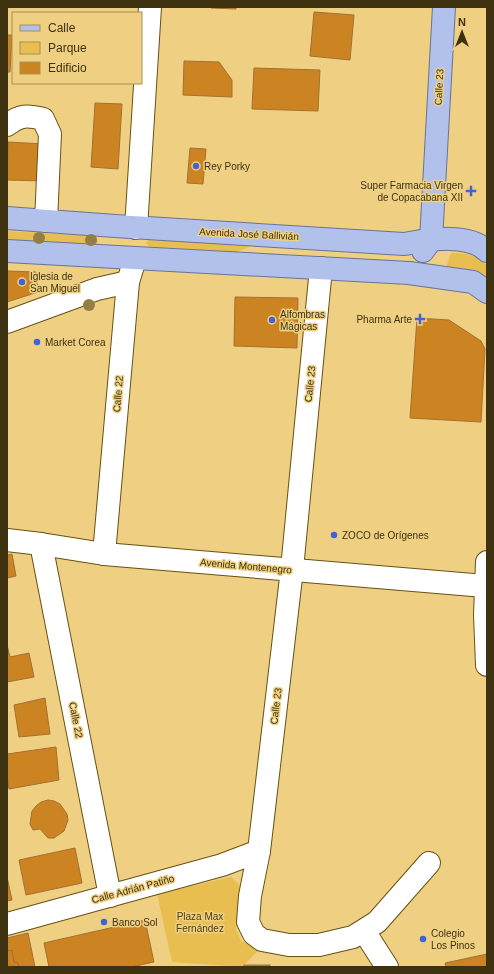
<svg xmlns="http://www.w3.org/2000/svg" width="494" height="974" font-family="Arial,sans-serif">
	<rect width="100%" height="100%" fill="#efd083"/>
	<g fill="#e7be4f">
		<path d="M7,231L95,236C98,239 98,241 97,245L95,246L7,241Z"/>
		<path d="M150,239L401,253V254L251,246L237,252L150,247L146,243Z"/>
		<path d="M451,253C467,253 475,254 487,266V278L476,273L446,268Z"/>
		<path d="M231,877L240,885L236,929L241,941L260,949L242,967L172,962L157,894Z"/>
	</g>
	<g fill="#cc8423" stroke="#a47031">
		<path d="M211,7H236V9L211,8Z"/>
		<path d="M314,12L354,15L350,60L310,56Z"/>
		<path d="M7,35H12L10,72H7Z"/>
		<path d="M184,61L219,62L232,80V97L183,95Z"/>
		<path d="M254,68L320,70L318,111L252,109Z"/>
		<path d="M95,103L122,104L118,169L91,167Z"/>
		<path d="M8,142L45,144L43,181L7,180Z"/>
		<path d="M190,148L206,149L203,184L187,183Z"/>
		<path d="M7,271L36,272L38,292L7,302Z"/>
		<path d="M235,297L298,298L297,348L234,346Z"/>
		<path d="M417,318L449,320L481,341L485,349L481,422L410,418Z"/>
		<path d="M12,554L16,576L7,578V555Z"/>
		<path d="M7,645L10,657L29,653L34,677L7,682Z"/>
		<path d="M45,698L50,734L19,737L14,705Z"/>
		<path d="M56,747L59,780L9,789L7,777V754Z"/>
		<path d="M48,800L54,801L60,804L67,814L68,820L64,831L54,838H48L40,829L33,830L30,824L32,811L36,806L41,802Z"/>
		<path d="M75,848L82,883L26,895L19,860Z"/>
		<path d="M7,877L12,900L7,901Z"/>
		<path d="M145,920L154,962L131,967H49L44,943Z"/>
		<path d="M28,933L35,967H7V938Z"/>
		<path d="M12,950L14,962H17L19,967H7V951Z"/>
		<path d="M487,954V967H446L445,963Z"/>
		<rect x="244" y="965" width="26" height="2"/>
	</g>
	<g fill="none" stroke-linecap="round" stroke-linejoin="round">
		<defs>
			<g id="minor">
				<path d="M7,125C20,115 27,115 43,119L50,134L46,221"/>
				<path d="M136,228L150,7"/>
				<path d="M321,268L292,569L259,851L250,896L248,922L254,934L262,940L289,945H319L353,937L377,922L429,863"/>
				<path d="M7,322L97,289L128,282"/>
				<path d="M7,540L41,544L104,554L485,586"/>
				<path d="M41,544L110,896"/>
				<path d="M104,554L128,282L135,259"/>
				<path d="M487,562L485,615L487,665"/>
				<path d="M7,924L222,865L259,851"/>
				<path d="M364,931L387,967"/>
			</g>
			<g id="major">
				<path d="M7,218L115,226L404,244C428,240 468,232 487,251"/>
				<path d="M7,251L409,273L473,282L487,292"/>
				<path d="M423,251L431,240L444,7"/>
			</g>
		</defs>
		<use href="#minor" stroke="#675113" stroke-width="24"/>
		<use href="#major" stroke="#687495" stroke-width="24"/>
		<use href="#minor" stroke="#fff" stroke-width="22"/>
		<use href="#major" stroke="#b2c1eb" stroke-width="22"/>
	</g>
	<g fill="#957e42">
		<circle cx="39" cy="238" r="6"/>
		<circle cx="91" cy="240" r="6"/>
		<circle cx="89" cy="305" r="6"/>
	</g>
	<g fill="#4362d5" stroke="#efd083" stroke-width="1.5">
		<circle cx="196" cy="166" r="4"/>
		<path d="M469 185h4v4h4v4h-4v4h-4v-4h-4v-4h4z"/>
		<circle cx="22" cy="282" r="4"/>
		<path d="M418 313h4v4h4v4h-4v4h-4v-4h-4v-4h4z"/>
		<circle cx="272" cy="320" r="4"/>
		<circle cx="37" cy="342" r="4"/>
		<circle cx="334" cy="535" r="4"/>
		<circle cx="104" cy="922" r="4"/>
		<circle cx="423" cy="939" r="4"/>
	</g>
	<g text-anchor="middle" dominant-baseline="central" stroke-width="3" stroke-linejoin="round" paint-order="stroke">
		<g font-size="10" fill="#3d3110" stroke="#efd083">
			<text transform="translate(439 87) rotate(-87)">Calle 23</text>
			<text transform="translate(249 234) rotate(3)">Avenida José Ballivián</text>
			<text transform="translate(310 384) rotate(-84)">Calle 23</text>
			<text transform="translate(118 394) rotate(-85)">Calle 22</text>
			<text transform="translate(246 566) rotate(5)">Avenida Montenegro</text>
			<text transform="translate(276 706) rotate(-83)">Calle 23</text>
			<text transform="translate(76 720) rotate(79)">Calle 22</text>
			<text transform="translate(133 889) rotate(-15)">Calle Adrián Patiño</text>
		</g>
		<g font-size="10" fill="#3d3110" stroke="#efd083" text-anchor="start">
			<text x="204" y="166">Rey Porky</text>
			<text x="463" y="185" text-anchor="end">Super Farmacia Virgen<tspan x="463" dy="12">de Copacabana XII</tspan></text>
			<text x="30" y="276">Iglesia de<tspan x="30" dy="12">San Miguel</tspan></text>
			<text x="280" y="314">Alfombras<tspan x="280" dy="12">Mágicas</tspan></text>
			<text x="412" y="319" text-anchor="end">Pharma Arte</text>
			<text x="45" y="342">Market Corea</text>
			<text x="342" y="535">ZOCO de Orígenes</text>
			<text x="112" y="922">Banco Sol</text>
			<text x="431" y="933">Colegio<tspan x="431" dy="12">Los Pinos</tspan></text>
		</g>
		<g font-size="10" fill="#4c3b0c" stroke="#efd083">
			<text x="200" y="916">Plaza Max<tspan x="200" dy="12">Fernández</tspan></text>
		</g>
	</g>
	<rect width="494" height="974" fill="none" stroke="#3d3110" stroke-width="16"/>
	<rect x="12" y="12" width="130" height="72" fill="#efd083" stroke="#a89055"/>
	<rect x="20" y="25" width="20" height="6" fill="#b2c1eb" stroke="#a89055"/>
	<text x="48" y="32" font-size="12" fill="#3d3110">Calle</text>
	<rect x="20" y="42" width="20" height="12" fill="#e7be4f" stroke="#a89055"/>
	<text x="48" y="52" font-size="12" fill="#3d3110">Parque</text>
	<rect x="20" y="62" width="20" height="12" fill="#cc8423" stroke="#a89055"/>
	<text x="48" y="72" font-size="12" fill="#3d3110">Edificio</text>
	<g transform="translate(462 32)" stroke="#efd083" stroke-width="3" paint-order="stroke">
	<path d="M0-3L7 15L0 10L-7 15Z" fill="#3d3110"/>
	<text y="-6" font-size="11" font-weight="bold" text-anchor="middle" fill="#3d3110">N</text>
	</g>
</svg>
